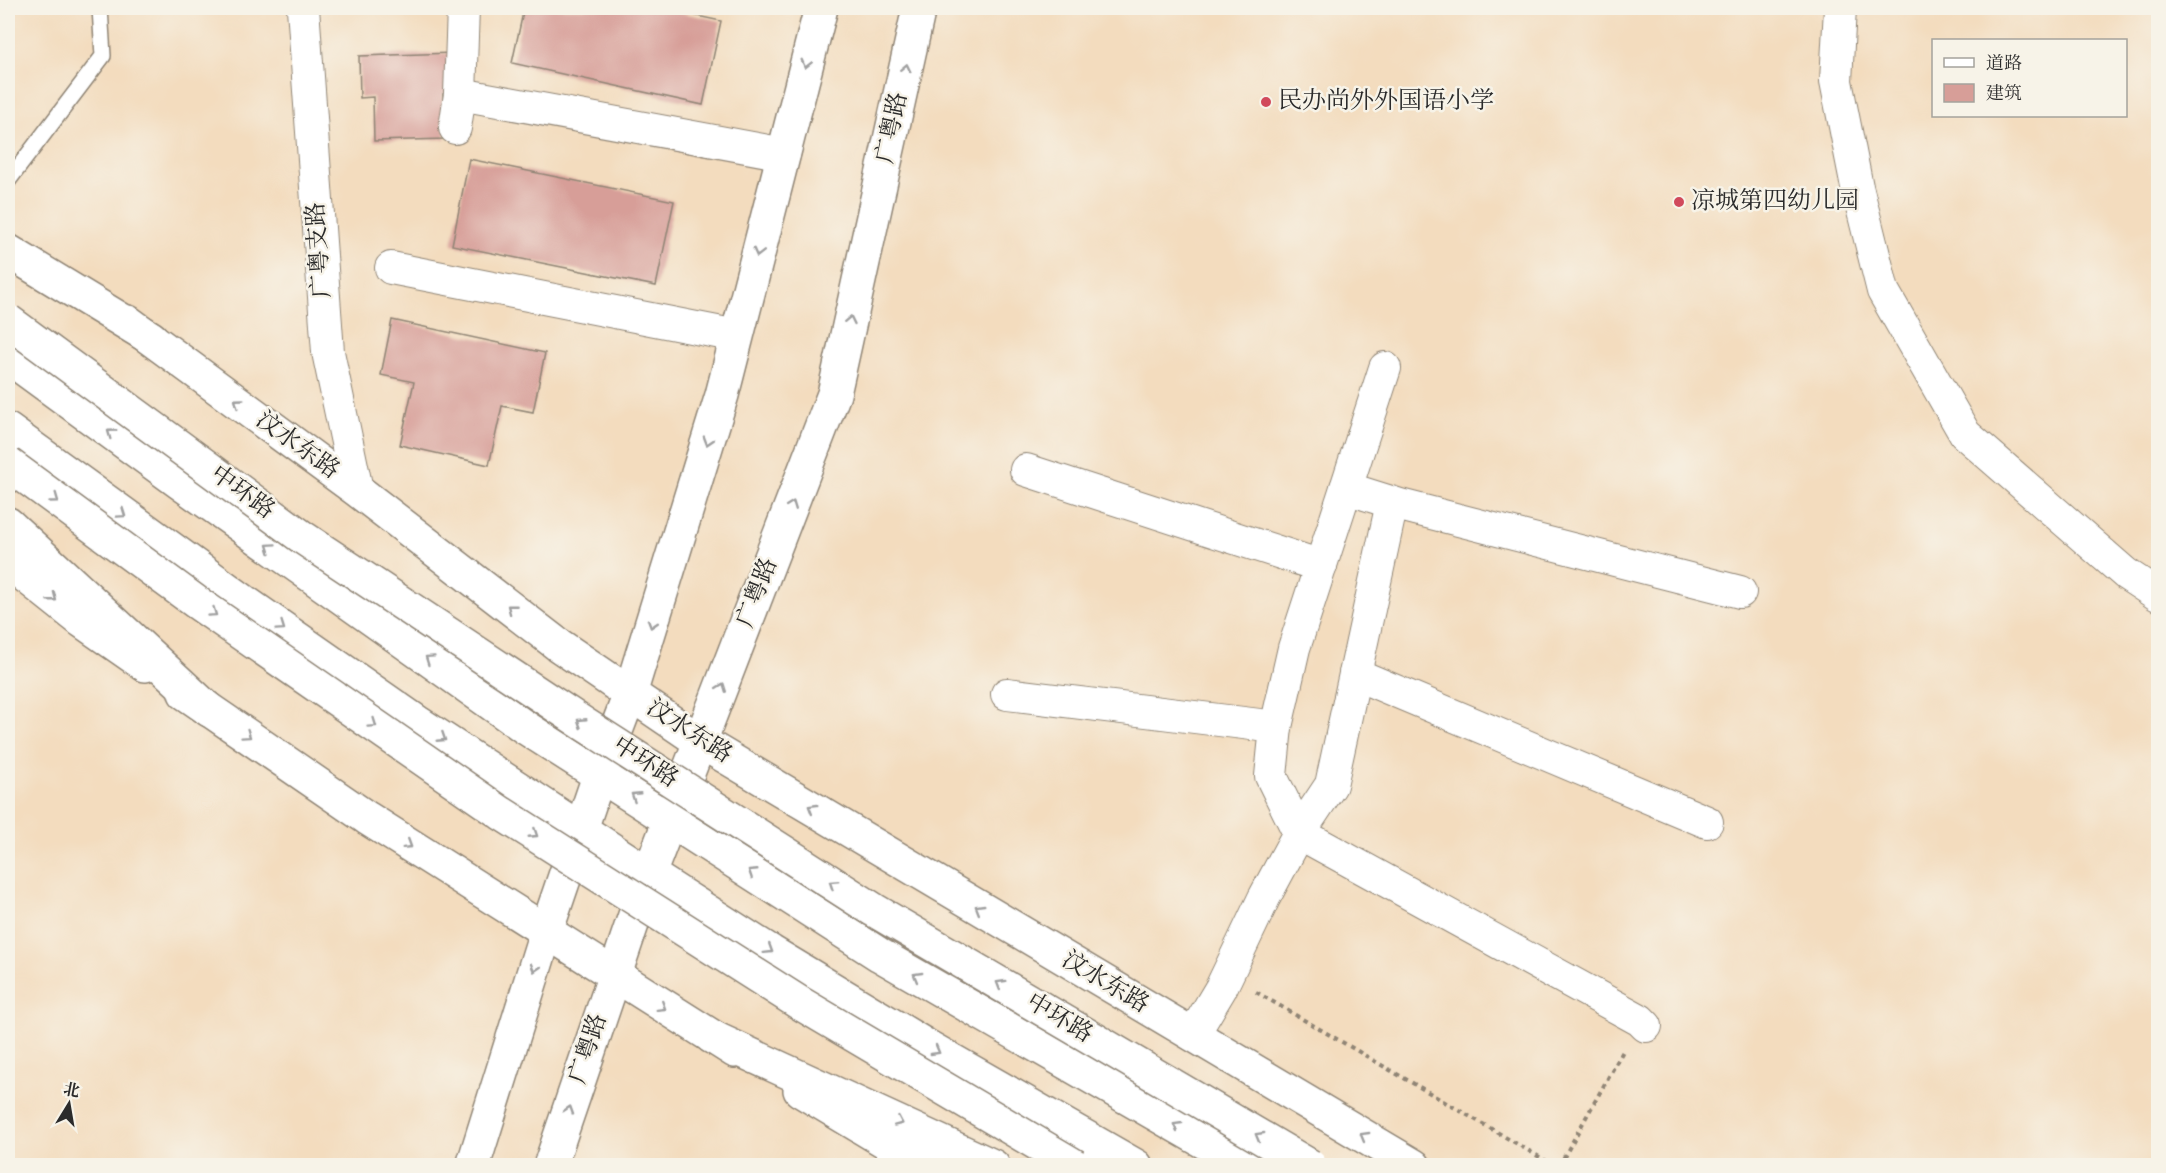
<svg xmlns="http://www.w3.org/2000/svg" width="2166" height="1173" font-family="Vollkorn,'Noto Serif SC',serif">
	<rect width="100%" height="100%" fill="#f7f3e8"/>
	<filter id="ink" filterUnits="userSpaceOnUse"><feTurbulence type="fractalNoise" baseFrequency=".0167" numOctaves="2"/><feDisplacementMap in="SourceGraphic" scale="12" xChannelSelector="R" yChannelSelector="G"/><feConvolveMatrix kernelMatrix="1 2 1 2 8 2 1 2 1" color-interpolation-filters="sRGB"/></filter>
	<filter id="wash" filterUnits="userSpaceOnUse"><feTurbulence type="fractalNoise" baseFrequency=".008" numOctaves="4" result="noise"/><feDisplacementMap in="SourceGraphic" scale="24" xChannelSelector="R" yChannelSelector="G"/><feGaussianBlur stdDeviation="1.35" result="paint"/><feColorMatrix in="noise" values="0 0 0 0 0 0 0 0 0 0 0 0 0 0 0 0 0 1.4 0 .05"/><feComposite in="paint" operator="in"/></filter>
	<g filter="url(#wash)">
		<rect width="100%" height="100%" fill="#f3dcbe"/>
		<g id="blocks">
			<g fill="#d79e98">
				<path d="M524,8H660L721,21L703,105L512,63Z"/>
				<path d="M454,53L456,94H443L445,139L374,141L373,97L360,98L359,56Z"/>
				<path d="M469,159L674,201L656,286L452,245Z"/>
				<path d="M392,320L545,353L533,412L502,406L489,465L400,445L414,382L381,375Z"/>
			</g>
		</g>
	</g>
	<g filter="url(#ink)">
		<use href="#blocks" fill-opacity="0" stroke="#8f8474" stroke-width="1.5"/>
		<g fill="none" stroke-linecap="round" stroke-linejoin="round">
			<defs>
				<path id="lane" d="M8,181L103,56L100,8"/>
				<g id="street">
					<path d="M303,8L328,352L357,490"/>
					<path d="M1840,8L1836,81L1857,187L1883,291L1965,434L2126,574L2158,595"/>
					<path d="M460,94L784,154"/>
					<path d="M455,128L460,94L463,8"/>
					<path d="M391,268L737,336"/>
					<path d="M1385,368L1294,648L1276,727L1271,776L1299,833L1640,1020L1646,1026"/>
					<path d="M1026,470L1321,566"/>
					<path d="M1346,488L1400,505L1740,592"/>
					<path d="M1355,674L1707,822"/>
					<path d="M1007,694L1276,727"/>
					<path d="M1193,1035L1221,988L1264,898L1299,833L1331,785L1392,503"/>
				</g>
				<g id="secondary">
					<path d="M473,1166L546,932L600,773L630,694L722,395L821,8"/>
					<path d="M550,1166L649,874L834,394L919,8"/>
				</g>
				<g id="primary">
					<path d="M128,322L357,490L557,644L701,742L1414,1166"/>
					<path d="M8,357L179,482L523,726L880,955L1246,1166"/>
					<path d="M8,430L245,602L417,722L649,874L771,952L925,1045L1136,1166"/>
					<path d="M8,562L82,621L145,665"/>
					<path d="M185,693L367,818L735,1051"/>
					<path d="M800,1090L926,1166"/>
				</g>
				<g id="highway">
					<path d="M8,251L151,338"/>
					<path d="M8,524L209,710"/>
					<path d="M712,1037L993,1166"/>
				</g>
			</defs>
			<use href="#lane" stroke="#8f8474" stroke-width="18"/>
			<use href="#street" stroke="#8f8474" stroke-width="34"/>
			<use href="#secondary" stroke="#8f8474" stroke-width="36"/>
			<use href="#primary" stroke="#8f8474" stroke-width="36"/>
			<use href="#highway" stroke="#8f8474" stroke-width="36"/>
			<g stroke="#8f8474" stroke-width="4" stroke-dasharray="4.5 4.5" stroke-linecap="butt">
				<path d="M1256,992L1555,1166"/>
				<path d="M1559,1166L1623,1051"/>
			</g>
			<use href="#lane" stroke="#fff" stroke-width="15"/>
			<use href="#street" stroke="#fff" stroke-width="32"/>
			<use href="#secondary" stroke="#fff" stroke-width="33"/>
			<use href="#primary" stroke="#fff" stroke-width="33"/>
			<use href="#highway" stroke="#fff" stroke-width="33"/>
			<defs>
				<g id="highway-bridge">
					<path d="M8,321L302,537L584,724L874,910L1310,1166"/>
					<path d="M8,464L196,602L501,813L798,1002L1075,1166"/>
				</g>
			</defs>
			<use href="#highway-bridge" stroke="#8f8474" stroke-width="36" stroke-linecap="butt"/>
			<use href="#highway-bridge" stroke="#fff" stroke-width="33"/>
		</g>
		<defs><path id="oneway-chevron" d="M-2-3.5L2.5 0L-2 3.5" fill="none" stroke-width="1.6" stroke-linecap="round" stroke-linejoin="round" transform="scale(1.5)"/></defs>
		<g stroke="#a0a0a0">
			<use href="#oneway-chevron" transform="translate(806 64) rotate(104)"/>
			<use href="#oneway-chevron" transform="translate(906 68) rotate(-78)"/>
			<use href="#oneway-chevron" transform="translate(758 253) rotate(104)"/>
			<use href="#oneway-chevron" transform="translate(850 320) rotate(-78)"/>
			<use href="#oneway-chevron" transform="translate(238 402) rotate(-144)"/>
			<use href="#oneway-chevron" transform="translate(111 433) rotate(-144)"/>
			<use href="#oneway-chevron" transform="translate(708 441) rotate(107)"/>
			<use href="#oneway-chevron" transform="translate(55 499) rotate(36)"/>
			<use href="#oneway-chevron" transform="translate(792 505) rotate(-69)"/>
			<use href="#oneway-chevron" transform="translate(122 514) rotate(35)"/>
			<use href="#oneway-chevron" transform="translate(270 547) rotate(-145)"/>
			<use href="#oneway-chevron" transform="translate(53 598) rotate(38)"/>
			<use href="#oneway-chevron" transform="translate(511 608) rotate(-142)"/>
			<use href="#oneway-chevron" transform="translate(213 613) rotate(35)"/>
			<use href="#oneway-chevron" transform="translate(652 624) rotate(107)"/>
			<use href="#oneway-chevron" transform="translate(281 627) rotate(35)"/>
			<use href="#oneway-chevron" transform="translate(429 659) rotate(-145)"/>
			<use href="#oneway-chevron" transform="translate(722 687) rotate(-69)"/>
			<use href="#oneway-chevron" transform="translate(581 722) rotate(-147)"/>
			<use href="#oneway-chevron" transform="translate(373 724) rotate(35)"/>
			<use href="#oneway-chevron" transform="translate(247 735) rotate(35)"/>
			<use href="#oneway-chevron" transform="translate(442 738) rotate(33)"/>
			<use href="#oneway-chevron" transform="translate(635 796) rotate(-147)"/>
			<use href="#oneway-chevron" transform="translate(812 808) rotate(-149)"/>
			<use href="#oneway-chevron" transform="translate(534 834) rotate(33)"/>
			<use href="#oneway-chevron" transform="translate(408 845) rotate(32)"/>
			<use href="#oneway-chevron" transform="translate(752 872) rotate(-147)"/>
			<use href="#oneway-chevron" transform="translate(833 884) rotate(-147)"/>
			<use href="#oneway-chevron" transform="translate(979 908) rotate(-149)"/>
			<use href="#oneway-chevron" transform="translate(769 950) rotate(32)"/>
			<use href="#oneway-chevron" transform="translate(535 968) rotate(107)"/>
			<use href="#oneway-chevron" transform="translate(917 976) rotate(-150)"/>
			<use href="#oneway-chevron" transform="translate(1000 984) rotate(-149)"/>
			<use href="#oneway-chevron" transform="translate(662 1007) rotate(32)"/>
			<use href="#oneway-chevron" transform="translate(936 1051) rotate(30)"/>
			<use href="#oneway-chevron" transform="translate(569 1110) rotate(-72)"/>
			<use href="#oneway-chevron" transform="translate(899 1122) rotate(24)"/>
			<use href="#oneway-chevron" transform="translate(1177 1126) rotate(-150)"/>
			<use href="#oneway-chevron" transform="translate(1259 1136) rotate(-150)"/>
			<use href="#oneway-chevron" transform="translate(1364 1136) rotate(-150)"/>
		</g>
	</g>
	<g fill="#d1495b" stroke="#f7f3e8" stroke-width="2">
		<circle cx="1266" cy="102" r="6"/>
		<circle cx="1679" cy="202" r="6"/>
	</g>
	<g text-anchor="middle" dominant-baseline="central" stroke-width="5" stroke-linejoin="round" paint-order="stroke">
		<g font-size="24" fill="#2b2b2b" stroke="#f7f3e8" text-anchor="start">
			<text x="1278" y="102">民办尚外外国语小学</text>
			<text x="1691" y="202">凉城第四幼儿园</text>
		</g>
		<g font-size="24" fill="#2b2b2b" stroke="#f7f3e8">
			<text transform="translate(893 128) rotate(-78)">广粤路</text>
			<text transform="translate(320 250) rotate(-94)">广粤支路</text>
			<text transform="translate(297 446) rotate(36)">汶水东路</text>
			<text transform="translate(242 493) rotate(36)">中环路</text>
			<text transform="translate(758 593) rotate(-69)">广粤路</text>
			<text transform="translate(689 732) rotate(33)">汶水东路</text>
			<text transform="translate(645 763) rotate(33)">中环路</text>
			<text transform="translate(1105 983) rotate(31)">汶水东路</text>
			<text transform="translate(1059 1019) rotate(31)">中环路</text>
			<text transform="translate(589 1049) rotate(-72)">广粤路</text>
		</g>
	</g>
	<rect width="2166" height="1173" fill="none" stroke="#f7f3e8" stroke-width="30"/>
	<rect x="1932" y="39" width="195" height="78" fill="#f7f3e8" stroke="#a5a39c" stroke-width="1.5"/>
	<rect x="1944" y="58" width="30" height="9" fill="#ffffff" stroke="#a5a39c" stroke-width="1.5"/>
	<text x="1986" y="69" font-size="18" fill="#2b2b2b">道路</text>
	<rect x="1944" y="84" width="30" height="18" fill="#d79e98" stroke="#a5a39c" stroke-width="1.5"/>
	<text x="1986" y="99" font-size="18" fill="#2b2b2b">建筑</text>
	<g transform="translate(69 1104) rotate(11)" stroke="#f7f3e8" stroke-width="4.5" paint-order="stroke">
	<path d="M0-4.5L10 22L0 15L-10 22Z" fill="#2b2b2b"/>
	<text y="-9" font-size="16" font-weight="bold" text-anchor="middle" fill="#2b2b2b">北</text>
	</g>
</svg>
